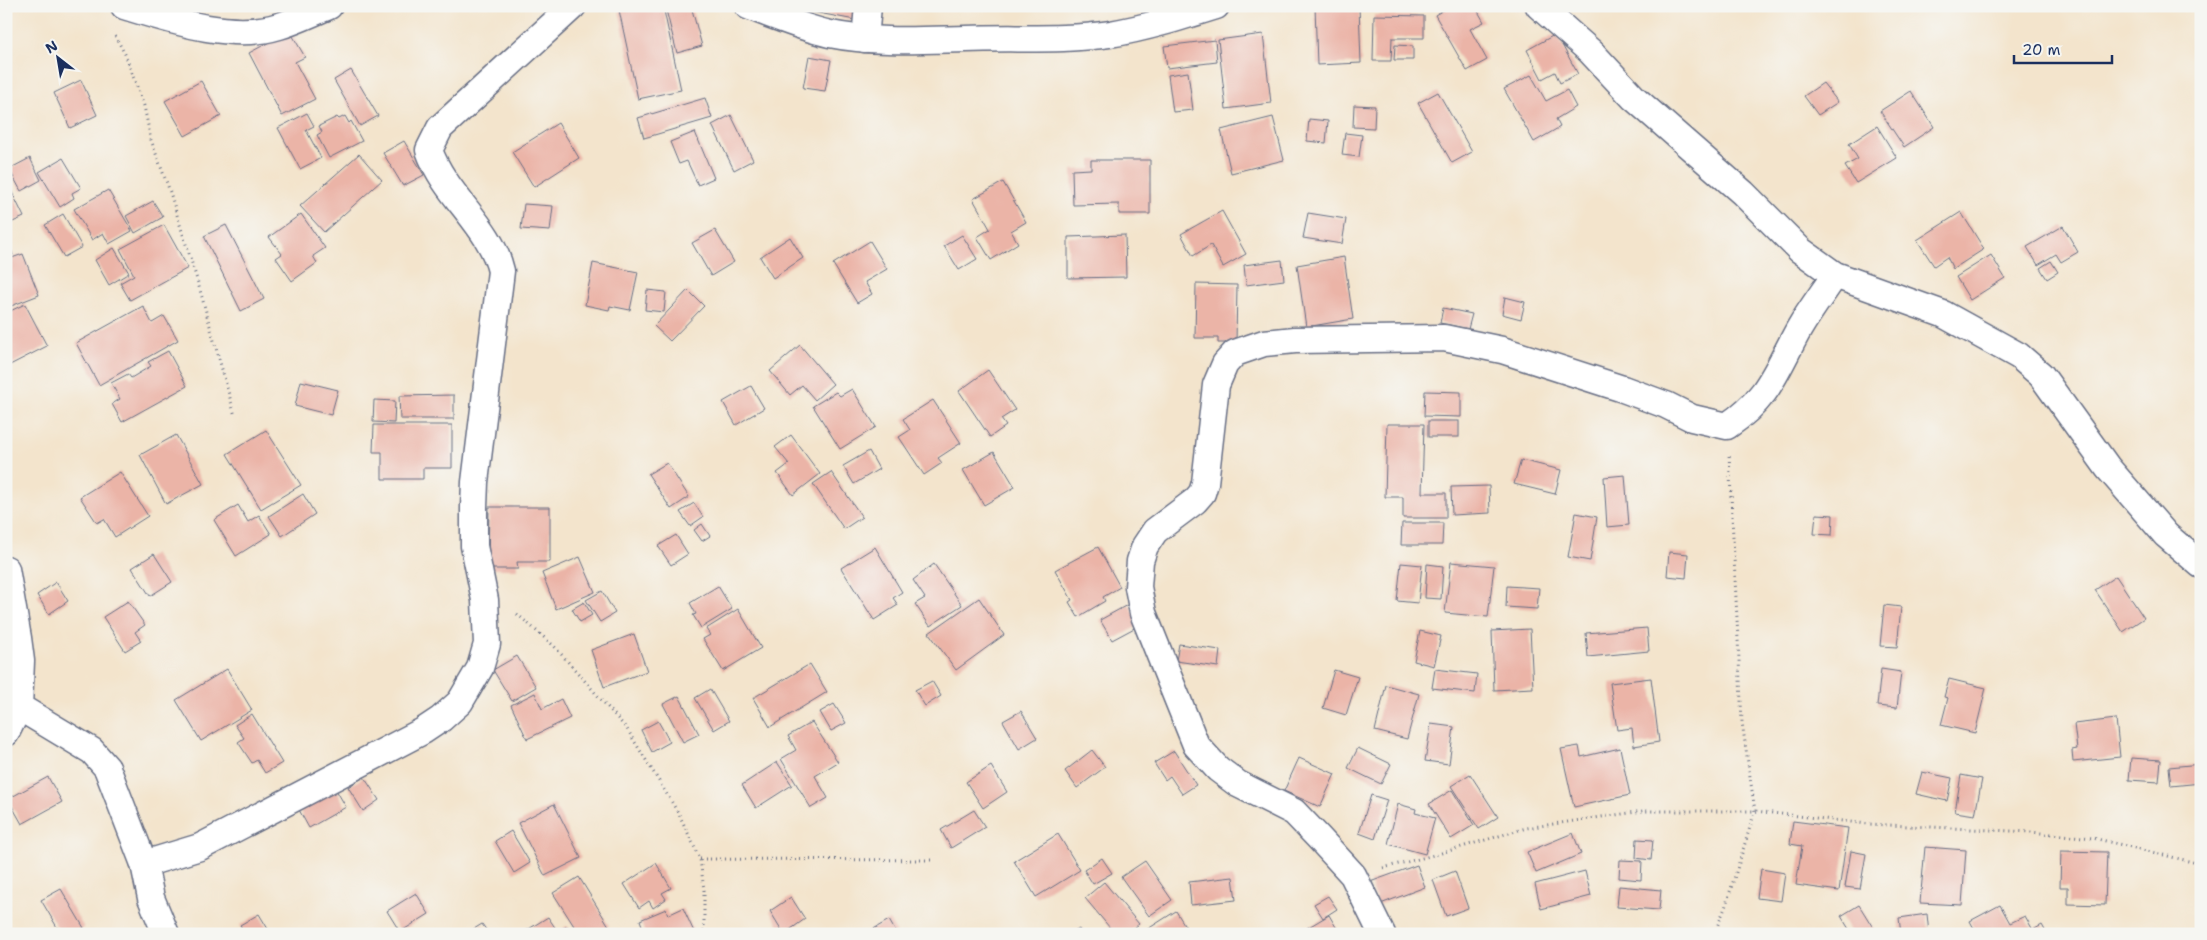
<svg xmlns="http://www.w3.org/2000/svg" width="2207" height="940" font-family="'Shantell Sans',sans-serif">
	<rect width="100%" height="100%" fill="#f6f6f2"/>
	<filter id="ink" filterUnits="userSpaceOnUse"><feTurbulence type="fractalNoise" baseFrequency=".02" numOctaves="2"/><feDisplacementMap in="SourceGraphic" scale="10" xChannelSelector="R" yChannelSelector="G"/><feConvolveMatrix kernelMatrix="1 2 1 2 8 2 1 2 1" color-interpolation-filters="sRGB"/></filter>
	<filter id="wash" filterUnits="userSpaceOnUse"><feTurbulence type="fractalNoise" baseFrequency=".0096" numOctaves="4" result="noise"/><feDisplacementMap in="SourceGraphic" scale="20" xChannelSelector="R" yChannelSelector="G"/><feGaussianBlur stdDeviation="1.12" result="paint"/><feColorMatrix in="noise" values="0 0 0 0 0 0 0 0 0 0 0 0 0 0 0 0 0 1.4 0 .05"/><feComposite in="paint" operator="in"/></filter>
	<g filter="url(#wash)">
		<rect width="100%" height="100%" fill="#f3e4cc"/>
		<g id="blocks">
			<g fill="#ebb4a7">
				<path d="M636,6H663L681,90L638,99L619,10Z"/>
				<path d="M665,6H691L702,46L677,53Z"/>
				<path d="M809,6H858L855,20L808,11Z"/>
				<path d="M1315,6H1359L1361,63L1317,65Z"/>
				<path d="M1450,6H1475L1484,22L1470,29L1487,60L1467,71L1435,15Z"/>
				<path d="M1374,15L1424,16V38H1392L1391,61H1373Z"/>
				<path d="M290,31L305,57L295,62L315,99L282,116L249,53Z"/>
				<path d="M1263,34L1271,103L1226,109L1218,40Z"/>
				<path d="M1556,34L1578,74L1560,83L1555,72L1542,79L1527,50Z"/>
				<path d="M1215,40L1217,62L1167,68L1164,46Z"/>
				<path d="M1395,45L1413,46V60H1394Z"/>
				<path d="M809,56L831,60L825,91L803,88Z"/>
				<path d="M351,70L378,116L360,126L334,80Z"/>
				<path d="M1188,72L1193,110L1173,112L1168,75Z"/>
				<path d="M1531,75L1546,101L1567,90L1576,107L1556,119L1560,127L1534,142L1504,89Z"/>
				<path d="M81,80L97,115L70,128L54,93Z"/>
				<path d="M201,81L221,116L185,136L165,101Z"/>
				<path d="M1823,83L1838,102L1818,115L1804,96Z"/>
				<path d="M1911,91L1934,127L1904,147L1880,111Z"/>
				<path d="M1438,92L1472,152L1452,163L1418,103Z"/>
				<path d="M705,98L712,118L644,138L638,118Z"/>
				<path d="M1354,105L1375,106L1374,128L1353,127Z"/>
				<path d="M307,113L314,126L306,130L321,158L300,169L278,128Z"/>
				<path d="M731,115L753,160L734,170L712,125Z"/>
				<path d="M345,116L349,123L351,121L362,141L329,158L317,135L322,132L319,126L337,117L339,119Z"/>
				<path d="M1273,117L1284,160L1231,173L1221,130Z"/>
				<path d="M1309,119L1328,121L1326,143L1307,141Z"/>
				<path d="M558,123L579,158L534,187L512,152Z"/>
				<path d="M1877,126L1897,158L1856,183L1845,166L1858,159L1849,144Z"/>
				<path d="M695,132L714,178L698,185L687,161L679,164L670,142Z"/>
				<path d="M1345,133L1362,135L1359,157L1342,155Z"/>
				<path d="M404,141L424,175L403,186L383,153Z"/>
				<path d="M359,154L382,180L324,232L300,206Z"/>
				<path d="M30,158L41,180L21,191L9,169Z"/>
				<path d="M63,158L81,188L72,193L74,198L60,207L39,172Z"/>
				<path d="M1091,160H1150V214H1119V204L1073,205L1072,170L1091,169Z"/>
				<path d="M6,180L24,217L6,225Z"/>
				<path d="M1003,182L1026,222L1011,231L1018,243L991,260L977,237L990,229L973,199Z"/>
				<path d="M108,190L132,231L109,244L103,233L92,240L74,209Z"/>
				<path d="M153,201L163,217L135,233L126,216Z"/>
				<path d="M524,204L553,206L550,231L521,229Z"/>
				<path d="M1222,211L1246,254L1223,267L1211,245L1193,256L1181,234Z"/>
				<path d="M1961,212L1984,249L1953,269L1947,257L1934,266L1917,240Z"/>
				<path d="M1308,213L1346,219L1342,244L1303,238Z"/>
				<path d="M63,214L82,247L64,257L45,225Z"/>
				<path d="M301,214L325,248L313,256L317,263L292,281L276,258L282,254L269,237Z"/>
				<path d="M164,225L188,268L130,300L120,283L134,275L120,249Z"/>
				<path d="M226,225L264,299L241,311L204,236Z"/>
				<path d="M2063,226L2078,252L2061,262L2056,254L2038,265L2027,247Z"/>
				<path d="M715,230L734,262L711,276L692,243Z"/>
				<path d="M962,235L977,259L959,270L944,246Z"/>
				<path d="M1125,235L1126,277L1068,278V237Z"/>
				<path d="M6,236L13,255L6,258Z"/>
				<path d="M790,237L803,258L773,278L760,257Z"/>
				<path d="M870,241L887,269L865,282L872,294L857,303L833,264Z"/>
				<path d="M114,248L129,273L109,285L95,260Z"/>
				<path d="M23,254L39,295L6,308V260Z"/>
				<path d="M1991,255L2005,278L1970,300L1956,277Z"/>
				<path d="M1344,257L1353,319L1306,327L1297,265Z"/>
				<path d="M1282,260L1284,280L1246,285L1244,265Z"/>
				<path d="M2051,261L2058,272L2047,279L2040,268Z"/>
				<path d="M593,263L638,272L630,310L610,306L609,310L585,305Z"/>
				<path d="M1196,284L1237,285L1236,343H1218V338H1195Z"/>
				<path d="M647,290L666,292L664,312L645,310Z"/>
				<path d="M688,290L704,306L670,341L654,326Z"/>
				<path d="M1505,297L1525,302L1521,319L1502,314Z"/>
				<path d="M25,304L47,346L6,367V313Z"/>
				<path d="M143,306L152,323L164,316L178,340L99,385L76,343Z"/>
				<path d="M1443,308L1472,314L1468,329L1440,323Z"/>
				<path d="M800,345L833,384L815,400L802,385L790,395L770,371Z"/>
				<path d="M168,351L187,386L122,422L112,404L120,399L111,383L128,374L131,378L151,366L148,362Z"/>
				<path d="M988,370L1015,410L1001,419L1006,426L990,437L959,391Z"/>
				<path d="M301,381L338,390L331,415L295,406Z"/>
				<path d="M751,386L764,408L736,425L723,402Z"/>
				<path d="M852,389L876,427L840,449L813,406L836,392L840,396Z"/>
				<path d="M1425,391L1461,392V417L1424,416Z"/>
				<path d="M454,395V419H400L399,396Z"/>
				<path d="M374,400L395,401L394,423L373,422Z"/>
				<path d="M933,400L961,443L938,458L942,463L924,475L899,437L910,430L903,419Z"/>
				<rect x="1428" y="421" width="31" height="16"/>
				<path d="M1387,424H1424L1422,493H1446V518H1403V497H1385Z"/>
				<path d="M374,425H452V468H423V479H382V452H373Z"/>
				<path d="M266,430L301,485L261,509L227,454Z"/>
				<path d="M176,435L203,484L166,504L140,455Z"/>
				<path d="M791,435L820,474L793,495L777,473L789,464L775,447Z"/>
				<path d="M869,451L879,469L854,484L843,466Z"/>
				<path d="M994,452L1015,487L984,505L963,470Z"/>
				<path d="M1521,460L1561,470L1555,494L1514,484Z"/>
				<path d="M667,463L689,497L671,509L648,474Z"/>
				<path d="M120,472L148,516L115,537L104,519L97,523L80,497Z"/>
				<path d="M831,472L862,517L844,529L813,484Z"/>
				<path d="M1625,475L1629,525L1607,527L1604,477Z"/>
				<path d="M1489,486L1490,513L1452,515L1451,487Z"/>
				<path d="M303,494L315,514L282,536L269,516Z"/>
				<path d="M694,503L703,517L690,526L680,512Z"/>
				<path d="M238,505L248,522L259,515L271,534L236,556L214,520Z"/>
				<path d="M489,507H550V562H517L518,569H488Z"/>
				<path d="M1576,513L1597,517L1590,561L1568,557Z"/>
				<path d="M1816,514L1833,515L1832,535L1814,534Z"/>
				<path d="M1402,523H1443L1442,545H1401Z"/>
				<path d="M702,524L710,536L702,541L694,530Z"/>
				<path d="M676,535L688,554L671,565L658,546Z"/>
				<path d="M875,547L902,592L893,598L898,605L874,620L841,568Z"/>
				<path d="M1098,547L1120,587L1103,597L1105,601L1078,617L1069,602L1072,600L1055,570Z"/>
				<path d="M1669,552L1688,554L1686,578L1667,576Z"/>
				<path d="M154,554L172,582L150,596L132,568Z"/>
				<path d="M580,557L595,592L556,609L542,573Z"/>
				<path d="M1451,562L1494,566L1488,617L1445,613Z"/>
				<path d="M1401,563L1422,565L1418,603L1397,601Z"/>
				<path d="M934,564L962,605L930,626L915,604L925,598L913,580Z"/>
				<path d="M1427,564L1443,566L1441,599L1425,598Z"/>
				<path d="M2116,576L2144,618L2123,632L2095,590Z"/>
				<path d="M56,582L68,601L49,614L37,595Z"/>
				<path d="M718,586L732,609L701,628L693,615L696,614L690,603Z"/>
				<path d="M1507,586L1539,588L1537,609L1506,607Z"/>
				<path d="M602,591L615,613L600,622L586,600Z"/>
				<path d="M979,598L1004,635L956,670L929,633Z"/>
				<path d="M128,601L145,625L135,632L141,641L125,651L103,617Z"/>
				<path d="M584,602L592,615L580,622L572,609Z"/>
				<path d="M1129,604L1140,625L1112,640L1100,620Z"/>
				<path d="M1884,605L1901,607L1897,647L1880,646Z"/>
				<path d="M738,609L761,648L723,671L703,639L710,635L706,629Z"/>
				<path d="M1647,628L1649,651L1588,657L1586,633Z"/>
				<path d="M1530,629L1533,688L1494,690L1492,631Z"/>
				<path d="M1420,631L1441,636L1434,666L1414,661Z"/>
				<path d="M634,634L647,671L604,687L591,650Z"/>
				<path d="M1179,644L1220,650L1218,667L1176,661Z"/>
				<path d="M517,656L536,687L512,701L493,670Z"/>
				<path d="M6,659L16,675L6,680Z"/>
				<path d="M810,664L827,692L770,727L753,698Z"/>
				<path d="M227,669L252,710L201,741L176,700Z"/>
				<path d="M1435,669L1477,674L1475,693L1432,688Z"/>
				<path d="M1881,669L1901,672L1897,708L1877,706Z"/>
				<path d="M1334,670L1358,677L1346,715L1323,708Z"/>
				<path d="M1651,678L1659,742L1634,746L1632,728L1617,730L1610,683Z"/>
				<path d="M1949,679L1986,688L1975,733L1941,725L1948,698L1944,697Z"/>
				<path d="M932,681L941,696L925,706L915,690Z"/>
				<path d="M1386,685L1419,694L1407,739L1375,731Z"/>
				<path d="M710,689L729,721L714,730L695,698Z"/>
				<path d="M535,693L542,709L561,699L570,718L527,739L511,705Z"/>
				<path d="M679,696L699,734L683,742L663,704Z"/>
				<path d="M834,704L846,723L831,731L820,712Z"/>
				<path d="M1021,711L1037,738L1019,749L1003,721Z"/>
				<path d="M252,714L282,763L265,773L257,760L252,763L238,742L244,738L235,725Z"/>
				<path d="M2116,719L2120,757L2073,762L2072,750L2077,749L2074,724Z"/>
				<path d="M658,721L670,742L652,752L641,730Z"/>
				<path d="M812,722L838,762L815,776L828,798L811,808L781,759L796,750L788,736Z"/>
				<path d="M1431,724L1454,727L1449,764L1425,761Z"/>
				<path d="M1579,746L1581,757L1620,748L1630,795L1574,807L1561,749Z"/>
				<path d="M1358,748L1391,764L1381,784L1348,768Z"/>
				<path d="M1092,750L1105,767L1077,788L1065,771Z"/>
				<path d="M1174,751L1196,785L1182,794L1170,776L1165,780L1154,763Z"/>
				<path d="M1299,758L1335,774L1320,807L1284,791Z"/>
				<path d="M2131,758L2161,760L2159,782L2129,780Z"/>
				<path d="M777,762L792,785L756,808L742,785Z"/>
				<path d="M2201,764V783L2171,786L2169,767Z"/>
				<path d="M991,766L1007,792L983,808L966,782Z"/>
				<path d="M1922,772L1952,778L1947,801L1916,794Z"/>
				<path d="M1470,774L1498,817L1479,829L1451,786Z"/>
				<path d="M1961,775L1982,779L1975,815L1955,812Z"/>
				<path d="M48,777L62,802L22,824L8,799Z"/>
				<path d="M364,777L379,800L363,811L348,787Z"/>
				<path d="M335,788L346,807L309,828L298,808Z"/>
				<path d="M1452,790L1474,825L1451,839L1429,804Z"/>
				<path d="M1371,795L1387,800L1375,839L1359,833Z"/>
				<path d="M554,804L581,858L545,876L518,823Z"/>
				<path d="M1398,804L1416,809L1415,813L1435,818L1425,854L1388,844Z"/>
				<path d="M974,810L985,827L951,848L941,830Z"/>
				<path d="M1793,821L1848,828L1839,891L1796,885L1802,846L1790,844Z"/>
				<path d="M511,831L530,863L514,873L495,841Z"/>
				<path d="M1573,833L1581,854L1536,873L1527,852Z"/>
				<path d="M1058,834L1080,870L1036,897L1014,861Z"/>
				<path d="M1637,839L1653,840L1651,860L1636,858Z"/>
				<path d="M1925,847L1966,850L1962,905L1920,903Z"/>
				<path d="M1851,851L1866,854L1860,889L1845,887Z"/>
				<path d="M2061,851L2107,852L2105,905L2068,904V887H2060Z"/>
				<path d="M1102,858L1112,873L1093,884L1084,870Z"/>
				<path d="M1620,860L1642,861L1641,880L1619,878Z"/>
				<path d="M1145,861L1172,900L1149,916L1121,877Z"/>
				<path d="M656,863L671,888L662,893L666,899L653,908L649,901L639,908L624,884Z"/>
				<path d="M1417,865L1425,887L1378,905L1370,882Z"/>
				<path d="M1761,869L1785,873L1781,901L1757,898Z"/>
				<path d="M1455,871L1468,908L1446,916L1433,880Z"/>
				<path d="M1585,871L1591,896L1541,909L1535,884Z"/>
				<path d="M579,877L609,926L596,934H579L553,893Z"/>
				<path d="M1233,877L1236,900L1191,905L1189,882Z"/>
				<path d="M1104,882L1139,924L1127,934H1115L1085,898Z"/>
				<path d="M1619,886L1661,890L1659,910L1617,907Z"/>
				<path d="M61,889L84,928L74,934H61L41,900Z"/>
				<path d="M416,893L429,914L400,932L387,911Z"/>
				<path d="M1328,896L1337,909L1323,918L1314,904Z"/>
				<path d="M791,897L805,919L784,934L770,911Z"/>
				<path d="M1859,905L1877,934H1852L1841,916Z"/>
				<path d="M2000,905L2010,923L2025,916L2033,930L2042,925L2047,934H1977L1970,921Z"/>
				<path d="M683,908L695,934H645L640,920L666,909L668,915Z"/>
				<path d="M1176,911L1190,934H1140Z"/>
				<path d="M259,914L271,934H246L240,925Z"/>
				<path d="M1927,914L1929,934H1901L1899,918Z"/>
				<path d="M1329,915L1340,934H1310L1307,928Z"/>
				<path d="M548,917L558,932L567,926L572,934H525L524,932Z"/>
				<path d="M889,920L897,934H865Z"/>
				<path d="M482,924L489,934H471L469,932Z"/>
				<path d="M1079,929L1082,934H1071Z"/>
			</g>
		</g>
	</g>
	<g filter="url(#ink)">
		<use href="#blocks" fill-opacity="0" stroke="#676e84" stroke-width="1"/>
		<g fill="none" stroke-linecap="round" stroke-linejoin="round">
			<defs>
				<g id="minor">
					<path d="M124,6C170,20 231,41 279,26C296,21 312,13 329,6"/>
					<path d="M748,6C774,16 803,28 830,34C875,43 921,40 966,39C1014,37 1062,41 1110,34C1146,28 1181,17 1216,6"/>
					<path d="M1539,6L1591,52L1634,98L1743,193L1800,250L1835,275L1943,314L2019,356L2041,375L2108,468L2166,535L2201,565"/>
					<path d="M865,39L868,6"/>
					<path d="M6,569L18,638L21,661L19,707L92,751L107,768L144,864L151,898L166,934"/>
					<path d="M6,733L19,707"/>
					<path d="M144,864L200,847L423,731L441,719L460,702L480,668L487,644L485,600L474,546V507L475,482L501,271C491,226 445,196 429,150L440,128L573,6"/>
					<path d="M1382,934L1353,875L1318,837L1294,812L1238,784L1218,769L1196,745L1171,683L1143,613L1138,587L1140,561L1145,546L1155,531L1195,501L1202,493L1205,483L1216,385L1225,364L1235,353L1264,343L1295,340L1444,338L1502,350L1623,389L1666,405L1692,418L1727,426C1770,397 1775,372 1799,329C1810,310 1823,293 1835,275"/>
				</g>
			</defs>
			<use href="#minor" stroke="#676e84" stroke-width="29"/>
			<g stroke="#676e84" stroke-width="3" stroke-dasharray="1 4" stroke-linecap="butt">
				<path d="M115,36L125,54L144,106L151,140L169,189L198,283L235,416"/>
				<path d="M517,614L554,646L627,729L679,814L700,859L704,890V934"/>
				<path d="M700,859L933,860"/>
				<path d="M1383,868L1438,854L1526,828L1643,811H1755L1868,824L2031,832L2093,838L2201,864"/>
				<path d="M1714,934L1725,908L1755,811L1742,722L1729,454"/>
			</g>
			<use href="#minor" stroke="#fff" stroke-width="26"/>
		</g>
	</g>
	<rect width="2207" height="940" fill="none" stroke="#f6f6f2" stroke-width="25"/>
	<g transform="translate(58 58) rotate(329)" stroke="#f6f6f2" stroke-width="4" paint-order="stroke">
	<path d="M0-4L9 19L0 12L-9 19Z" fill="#1b2f5e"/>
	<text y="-8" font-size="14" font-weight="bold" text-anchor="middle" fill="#1b2f5e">N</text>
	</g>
	<path d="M2014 55v8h98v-8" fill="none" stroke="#1b2f5e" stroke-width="2.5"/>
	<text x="2022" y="55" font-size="15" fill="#1b2f5e" stroke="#f6f6f2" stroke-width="4" paint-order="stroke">20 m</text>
</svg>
